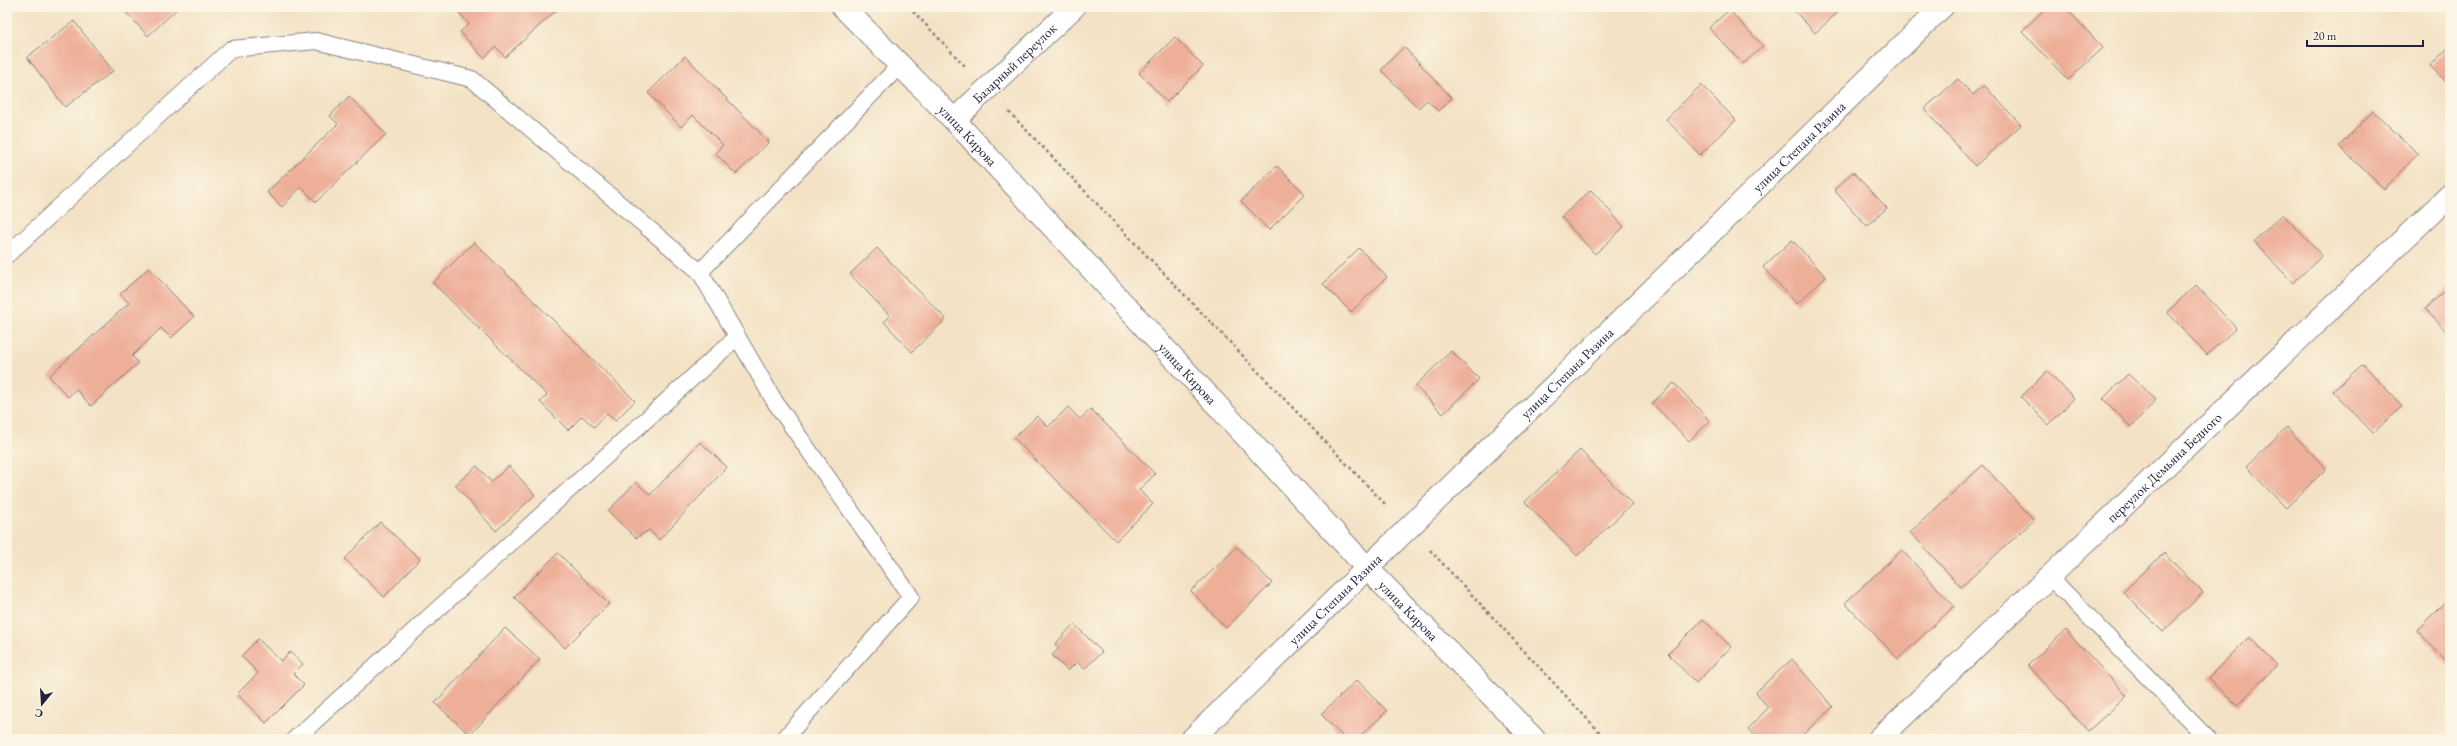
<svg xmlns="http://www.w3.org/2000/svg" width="2457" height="746" font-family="'EB Garamond',serif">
	<rect width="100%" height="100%" fill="#fcf5e5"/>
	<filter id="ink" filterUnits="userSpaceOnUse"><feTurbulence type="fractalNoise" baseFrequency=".025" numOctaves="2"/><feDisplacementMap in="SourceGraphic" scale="8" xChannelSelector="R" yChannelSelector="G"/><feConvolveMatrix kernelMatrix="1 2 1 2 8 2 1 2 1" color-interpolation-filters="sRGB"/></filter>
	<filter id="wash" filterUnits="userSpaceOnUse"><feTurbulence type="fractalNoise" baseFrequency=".012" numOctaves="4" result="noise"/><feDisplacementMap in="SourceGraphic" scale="16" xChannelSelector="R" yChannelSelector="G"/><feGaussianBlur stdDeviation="0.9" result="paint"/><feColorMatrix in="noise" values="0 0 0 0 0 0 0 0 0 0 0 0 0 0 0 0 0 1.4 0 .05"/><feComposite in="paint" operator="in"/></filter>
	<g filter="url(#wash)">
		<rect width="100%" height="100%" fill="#f3e2c5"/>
		<g id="blocks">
			<g fill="#eeaf99">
				<path d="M121,7H179L148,36Z"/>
				<path d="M454,7H560L505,57L496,47L484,58L460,32L469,24Z"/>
				<path d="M1791,7H1844L1815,33Z"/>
				<path d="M2047,7H2065L2103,48L2068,80L2022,31Z"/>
				<path d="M1729,10L1763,46L1743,64L1709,28Z"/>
				<path d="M74,21L113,71L65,107L27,57Z"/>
				<path d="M1175,37L1203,66L1167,102L1139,73Z"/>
				<path d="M2450,46V85L2430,66Z"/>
				<path d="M1404,47L1452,98L1438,111L1427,100L1418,108L1381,70Z"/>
				<path d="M685,56L769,142L736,174L715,153L723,145L693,115L681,127L648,93Z"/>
				<path d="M1958,79L1973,95L1984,85L2021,125L1975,166L1924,109Z"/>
				<path d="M1701,85L1736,120L1700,155L1666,119Z"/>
				<path d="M349,96L386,134L316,202L301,187L282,207L267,192L338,124L330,116Z"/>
				<path d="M2373,111L2418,154L2384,189L2339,146Z"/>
				<path d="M1277,166L1305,194L1269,230L1241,201Z"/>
				<path d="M1853,172L1887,208L1867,226L1834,190Z"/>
				<path d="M1591,190L1624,227L1595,254L1561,217Z"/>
				<path d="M2283,214L2322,256L2293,283L2254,241Z"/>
				<path d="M1792,240L1826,277L1797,304L1763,267Z"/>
				<path d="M474,242L635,401L615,421L607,413L594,427L582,416L568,430L540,402L547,395L433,283Z"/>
				<path d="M877,248L946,319L912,352L884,322L890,316L850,274Z"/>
				<path d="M1359,248L1387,277L1351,312L1323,284Z"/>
				<path d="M149,268L194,317L171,338L161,328L132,356L138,363L91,406L76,389L68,397L49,376L129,303L120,294Z"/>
				<path d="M2196,285L2236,328L2207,355L2167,312Z"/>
				<path d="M2450,286V335L2425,309Z"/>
				<path d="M1451,351L1479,379L1443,414L1415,386Z"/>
				<path d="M2363,364L2402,406L2373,433L2333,391Z"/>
				<path d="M2047,371L2074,398L2049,425L2021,397Z"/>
				<path d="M2128,374L2156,400L2131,427L2103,399Z"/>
				<path d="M1674,383L1710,421L1689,441L1652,403Z"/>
				<path d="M1068,407L1080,419L1091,409L1155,474L1139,490L1153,504L1116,541L1014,438L1037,416L1048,427Z"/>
				<path d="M2287,427L2326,469L2286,508L2246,467Z"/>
				<path d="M700,442L727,467L659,540L649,530L636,538L608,511L636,482L650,495Z"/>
				<path d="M1580,450L1632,504L1577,556L1525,502Z"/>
				<path d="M1983,465L2034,520L1961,587L1910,532Z"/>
				<path d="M477,466L491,482L509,466L535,495L496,531L455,485Z"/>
				<path d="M380,522L420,559L384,597L345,559Z"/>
				<path d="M1237,547L1272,583L1226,628L1191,591Z"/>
				<path d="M1902,550L1954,606L1898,659L1845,603Z"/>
				<path d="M558,553L609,604L565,648L514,597Z"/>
				<path d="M2164,553L2203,593L2163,632L2123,592Z"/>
				<path d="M2445,602L2450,607V666L2417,630Z"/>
				<path d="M1703,619L1731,647L1696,683L1668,654Z"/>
				<path d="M1074,624L1102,652L1084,669L1077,662L1068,671L1052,655L1059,649L1055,644Z"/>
				<path d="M505,628L540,659L470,735L435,703Z"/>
				<path d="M2066,630L2127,696L2088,731L2028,665Z"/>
				<path d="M2249,637L2277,665L2237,706L2208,678Z"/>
				<path d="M258,639L281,661L290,652L303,664L293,674L304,685L266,723L237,694L258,673L241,656Z"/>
				<path d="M1792,659L1833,707L1798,739H1758L1748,729L1768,708L1756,692Z"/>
				<path d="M1357,680L1387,711L1357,739H1345L1321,714Z"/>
			</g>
		</g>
	</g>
	<g filter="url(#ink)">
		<use href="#blocks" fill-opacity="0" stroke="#8a8280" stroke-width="1"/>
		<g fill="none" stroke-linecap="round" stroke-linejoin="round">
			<defs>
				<g id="service">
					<path d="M7,255L231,49L316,41L472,79L700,272L900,65"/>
					<path d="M700,272L775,402L911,597L784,739"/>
					<path d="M2049,576L2208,739"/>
					<path d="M295,739L737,337"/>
				</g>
				<g id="minor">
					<path id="s1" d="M954,120L1074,7"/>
					<path id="s2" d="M1192,739L1942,7"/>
					<path id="s3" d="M1879,739L2450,195"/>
				</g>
				<g id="tertiary">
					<path id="s4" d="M843,7L954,120L1368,569L1534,739"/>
				</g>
			</defs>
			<use href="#service" stroke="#8a8280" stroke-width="18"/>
			<use href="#minor" stroke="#8a8280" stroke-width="24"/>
			<use href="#tertiary" stroke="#8a8280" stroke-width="24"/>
			<g stroke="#8a8280" stroke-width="2.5" stroke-dasharray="3 3" stroke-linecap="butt">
				<path d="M909,7L965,66"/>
				<path d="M1009,112L1386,505"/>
				<path d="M1430,550L1606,739"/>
			</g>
			<use href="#service" stroke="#fff" stroke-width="16"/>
			<use href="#minor" stroke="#fff" stroke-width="22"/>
			<use href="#tertiary" stroke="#fff" stroke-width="22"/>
		</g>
	</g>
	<g text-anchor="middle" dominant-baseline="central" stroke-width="3" stroke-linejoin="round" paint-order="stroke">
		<g font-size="14" fill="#22223b" stroke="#fcf5e5">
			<text stroke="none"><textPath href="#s1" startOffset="83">Базарный переулок</textPath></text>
			<text stroke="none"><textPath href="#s4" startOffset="179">улица Кирова</textPath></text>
			<text stroke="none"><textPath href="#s2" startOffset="848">улица Степана Разина</textPath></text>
			<text stroke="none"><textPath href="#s4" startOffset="503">улица Кирова</textPath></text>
			<text stroke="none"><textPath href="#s2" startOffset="524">улица Степана Разина</textPath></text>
			<text stroke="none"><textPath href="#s3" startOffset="394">переулок Демьяна Бедного</textPath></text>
			<text stroke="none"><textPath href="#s2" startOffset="200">улица Степана Разина</textPath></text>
			<text stroke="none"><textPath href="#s4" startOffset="827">улица Кирова</textPath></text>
		</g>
	</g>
	<rect width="2457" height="746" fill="none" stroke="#fcf5e5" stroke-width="24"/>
	<g transform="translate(42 704) rotate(198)" stroke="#fcf5e5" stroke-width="3" paint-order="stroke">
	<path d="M0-3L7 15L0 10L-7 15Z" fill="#22223b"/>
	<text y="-6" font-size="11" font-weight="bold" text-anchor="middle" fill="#22223b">С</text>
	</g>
	<path d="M2307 40v6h116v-6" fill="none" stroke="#22223b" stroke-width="2"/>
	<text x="2313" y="40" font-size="12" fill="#22223b" stroke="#fcf5e5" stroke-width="3" paint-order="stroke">20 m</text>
</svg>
